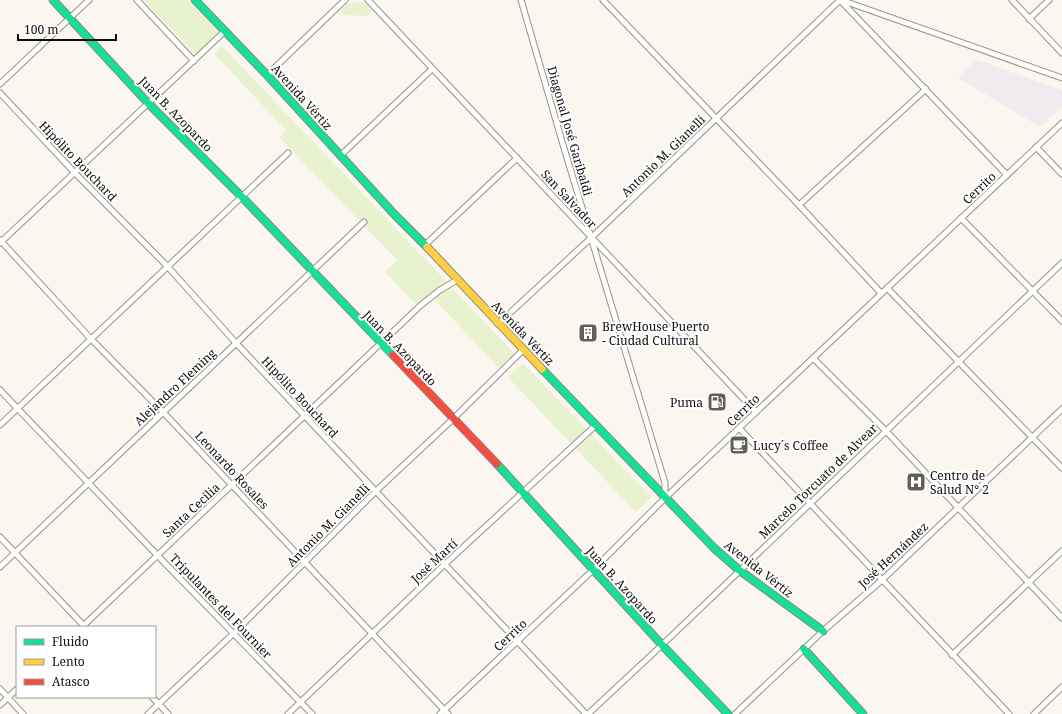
<svg xmlns="http://www.w3.org/2000/svg" width="1062" height="714" font-family="'Noto Serif',serif">
	<rect width="100%" height="100%" fill="#fbf7f0"/>
	<path fill="#f1eaee" d="M977,60L1062,90V107L1040,127L958,78Z"/>
	<g fill="#e9f2ce">
		<path d="M144,0H187L219,33L196,55Z"/>
		<path d="M353,2L366,4L373,11L367,16L344,15L340,11L346,5Z"/>
		<path d="M222,46L447,282L417,305L385,272L397,260L279,137L286,130L214,54Z"/>
		<path d="M452,288L514,353L499,368L434,299L442,292Z"/>
		<path d="M523,363L588,431L572,445L508,377Z"/>
		<path d="M592,435L651,497L636,512L576,449Z"/>
	</g>
	<g fill="none" stroke-linecap="round" stroke-linejoin="round">
		<defs>
			<g id="street">
				<path d="M137,0L194,61"/>
				<path d="M368,0L756,412"/>
				<path d="M521,0L564,148L665,483V498"/>
				<path d="M603,0L799,205L881,293"/>
				<path d="M840,0L1007,175"/>
				<path d="M841,0L1062,78"/>
				<path d="M1012,0L1062,53"/>
				<path d="M1029,19L1049,0"/>
				<path d="M267,75L345,0"/>
				<path d="M0,84L89,0"/>
				<path d="M0,93L75,173L168,267L236,343L586,714"/>
				<path d="M1036,147L1062,174"/>
				<path d="M340,156L432,69"/>
				<path d="M799,205L926,89"/>
				<path d="M961,218L1062,321"/>
				<path d="M0,240L91,339L163,412L448,714"/>
				<path d="M0,243L225,31"/>
				<path d="M425,245L517,158"/>
				<path d="M887,288L1062,468"/>
				<path d="M498,324L591,238L840,0"/>
				<path d="M813,358L886,431L1062,618"/>
				<path d="M0,390L157,555L312,714"/>
				<path d="M0,425L288,153"/>
				<path d="M739,428L1009,714"/>
				<path d="M0,537L85,627"/>
				<path d="M0,567L364,222"/>
				<path d="M82,627L421,305L440,290L457,280"/>
				<path d="M952,655L1062,551"/>
				<path d="M0,689L23,714"/>
				<path d="M152,697L168,714"/>
				<path d="M0,705L17,689"/>
				<path d="M148,714L233,634L376,491L453,419L523,350"/>
				<path d="M288,714L445,564L596,425"/>
				<path d="M440,714L593,570L665,498L1062,123"/>
				<path d="M588,714L662,645L1062,263"/>
				<path d="M735,714L823,631L882,580L1062,409"/>
				<path d="M1034,714L1062,687"/>
			</g>
			<g id="fast">
				<path d="M53,0L148,103L242,197L393,355"/>
				<path d="M195,0L267,75L395,215L427,247"/>
				<path d="M542,369L714,548L739,570L823,631"/>
				<path d="M497,464L662,645L728,714"/>
				<path d="M804,649L863,714"/>
			</g>
			<path id="slow" d="M427,247L542,369"/>
			<path id="jam" d="M393,355L497,464"/>
		</defs>
		<use href="#street" stroke="#94928f" stroke-width="7"/>
		<use href="#fast" stroke="#8b8986" stroke-width="9"/>
		<use href="#slow" stroke="#8b8986" stroke-width="9"/>
		<use href="#jam" stroke="#8b8986" stroke-width="9"/>
		<use href="#street" stroke="#fefefd" stroke-width="5"/>
		<use href="#fast" stroke="#16e098" stroke-width="7"/>
		<use href="#slow" stroke="#ffcf43" stroke-width="7"/>
		<use href="#jam" stroke="#f24e42" stroke-width="7"/>
	</g>
	<defs>
		<symbol id="building-square" viewBox="-11 -11 22 22"><rect x="-9" y="-9" width="18" height="18" rx="4" fill="#605f5c" stroke="#fff"/><path d="M-4-6H4V6H1V3H-1V6H-4ZM-2.5-4.3h1.7v1.8h-1.7ZM.8-4.3h1.7v1.8H.8ZM-2.5-1h1.7V.8h-1.7ZM.8-1h1.7V.8H.8Z" fill="#fff"/></symbol>
		<symbol id="fuel-square" viewBox="-11 -11 22 22"><rect x="-9" y="-9" width="18" height="18" rx="4" fill="#605f5c" stroke="#fff"/><path d="M-5.5-6h7V0h2V4h1.3V-2.5L3-4.5l.8-.8L6-3V5H2.5V1h-1V6h-7ZM-4.2-4.7v3.2H.2V-4.7Z" fill="#fff"/></symbol>
		<symbol id="cafe-square" viewBox="-11 -11 22 22"><rect x="-9" y="-9" width="18" height="18" rx="4" fill="#605f5c" stroke="#fff"/><path d="M-5.5-4.5H6V0H3Q3 3.5 0 3.5H-2.5Q-5.5 3.5-5.5 0ZM3-3.2v2h1.7v-2ZM-6 4.5H4V6H-6Z" fill="#fff"/></symbol>
		<symbol id="hospital-square" viewBox="-11 -11 22 22"><rect x="-9" y="-9" width="18" height="18" rx="4" fill="#605f5c" stroke="#fff"/><path d="M-5-5h3v3.5h4V-5h3V5h-3V1.5h-4V5h-3Z" fill="#fff"/></symbol>
	</defs>
	<g fill-rule="evenodd">
		<use href="#building-square" x="577" y="322" width="22" height="22"/>
		<use href="#fuel-square" x="706" y="391" width="22" height="22"/>
		<use href="#cafe-square" x="728" y="434" width="22" height="22"/>
		<use href="#hospital-square" x="905" y="471" width="22" height="22"/>
	</g>
	<g text-anchor="middle" dominant-baseline="central" stroke-width="4" stroke-linejoin="round" paint-order="stroke">
		<g font-size="12" fill="#0d0d0d" stroke="#fff">
			<text transform="translate(302 97) rotate(48)">Avenida Vértiz</text>
			<text transform="translate(176 114) rotate(46)">Juan B. Azopardo</text>
			<text transform="translate(570 131) rotate(74)">Diagonal José Garibaldi</text>
			<text transform="translate(663 156) rotate(-44)">Antonio M. Gianelli</text>
			<text transform="translate(78 161) rotate(46)">Hipólito Bouchard</text>
			<text transform="translate(979 188) rotate(-43)">Cerrito</text>
			<text transform="translate(569 199) rotate(47)">San Salvador</text>
			<text transform="translate(523 333) rotate(46)">Avenida Vértiz</text>
			<text transform="translate(400 348) rotate(46)">Juan B. Azopardo</text>
			<text transform="translate(175 387) rotate(-43)">Alejandro Fleming</text>
			<text transform="translate(300 397) rotate(47)">Hipólito Bouchard</text>
			<text transform="translate(743 410) rotate(-44)">Cerrito</text>
			<text transform="translate(232 470) rotate(47)">Leonardo Rosales</text>
			<text transform="translate(818 481) rotate(-44)">Marcelo Torcuato de Alvear</text>
			<text transform="translate(191 510) rotate(-43)">Santa Cecilia</text>
			<text transform="translate(328 525) rotate(-45)">Antonio M. Gianelli</text>
			<text transform="translate(893 555) rotate(-43)">José Hernández</text>
			<text transform="translate(434 561) rotate(-43)">José Martí</text>
			<text transform="translate(759 569) rotate(38)">Avenida Vértiz</text>
			<text transform="translate(622 585) rotate(48)">Juan B. Azopardo</text>
			<text transform="translate(221 606) rotate(46)">Tripulantes del Fournier</text>
			<text transform="translate(510 635) rotate(-43)">Cerrito</text>
		</g>
		<g font-size="12" fill="#0d0d0d" stroke="#fff" text-anchor="start">
			<text x="602" y="326">BrewHouse Puerto<tspan x="602" dy="14">- Ciudad Cultural</tspan></text>
			<text x="703" y="402" text-anchor="end">Puma</text>
			<text x="753" y="445">Lucy´s Coffee</text>
			<text x="930" y="475">Centro de<tspan x="930" dy="14">Salud N° 2</tspan></text>
		</g>
	</g>
	<rect x="16" y="626" width="140" height="72" fill="#ffffff" stroke="#9e9e9e"/>
	<rect x="24" y="639" width="20" height="6" fill="#16e098" stroke="#9e9e9e"/>
	<text x="52" y="646" font-size="12" fill="#0d0d0d">Fluido</text>
	<rect x="24" y="659" width="20" height="6" fill="#ffcf43" stroke="#9e9e9e"/>
	<text x="52" y="666" font-size="12" fill="#0d0d0d">Lento</text>
	<rect x="24" y="679" width="20" height="6" fill="#f24e42" stroke="#9e9e9e"/>
	<text x="52" y="686" font-size="12" fill="#0d0d0d">Atasco</text>
	<path d="M18 34v6h98v-6" fill="none" stroke="#0d0d0d" stroke-width="2"/>
	<text x="24" y="34" font-size="12" fill="#0d0d0d" stroke="#ffffff" stroke-width="3" paint-order="stroke">100 m</text>
</svg>
